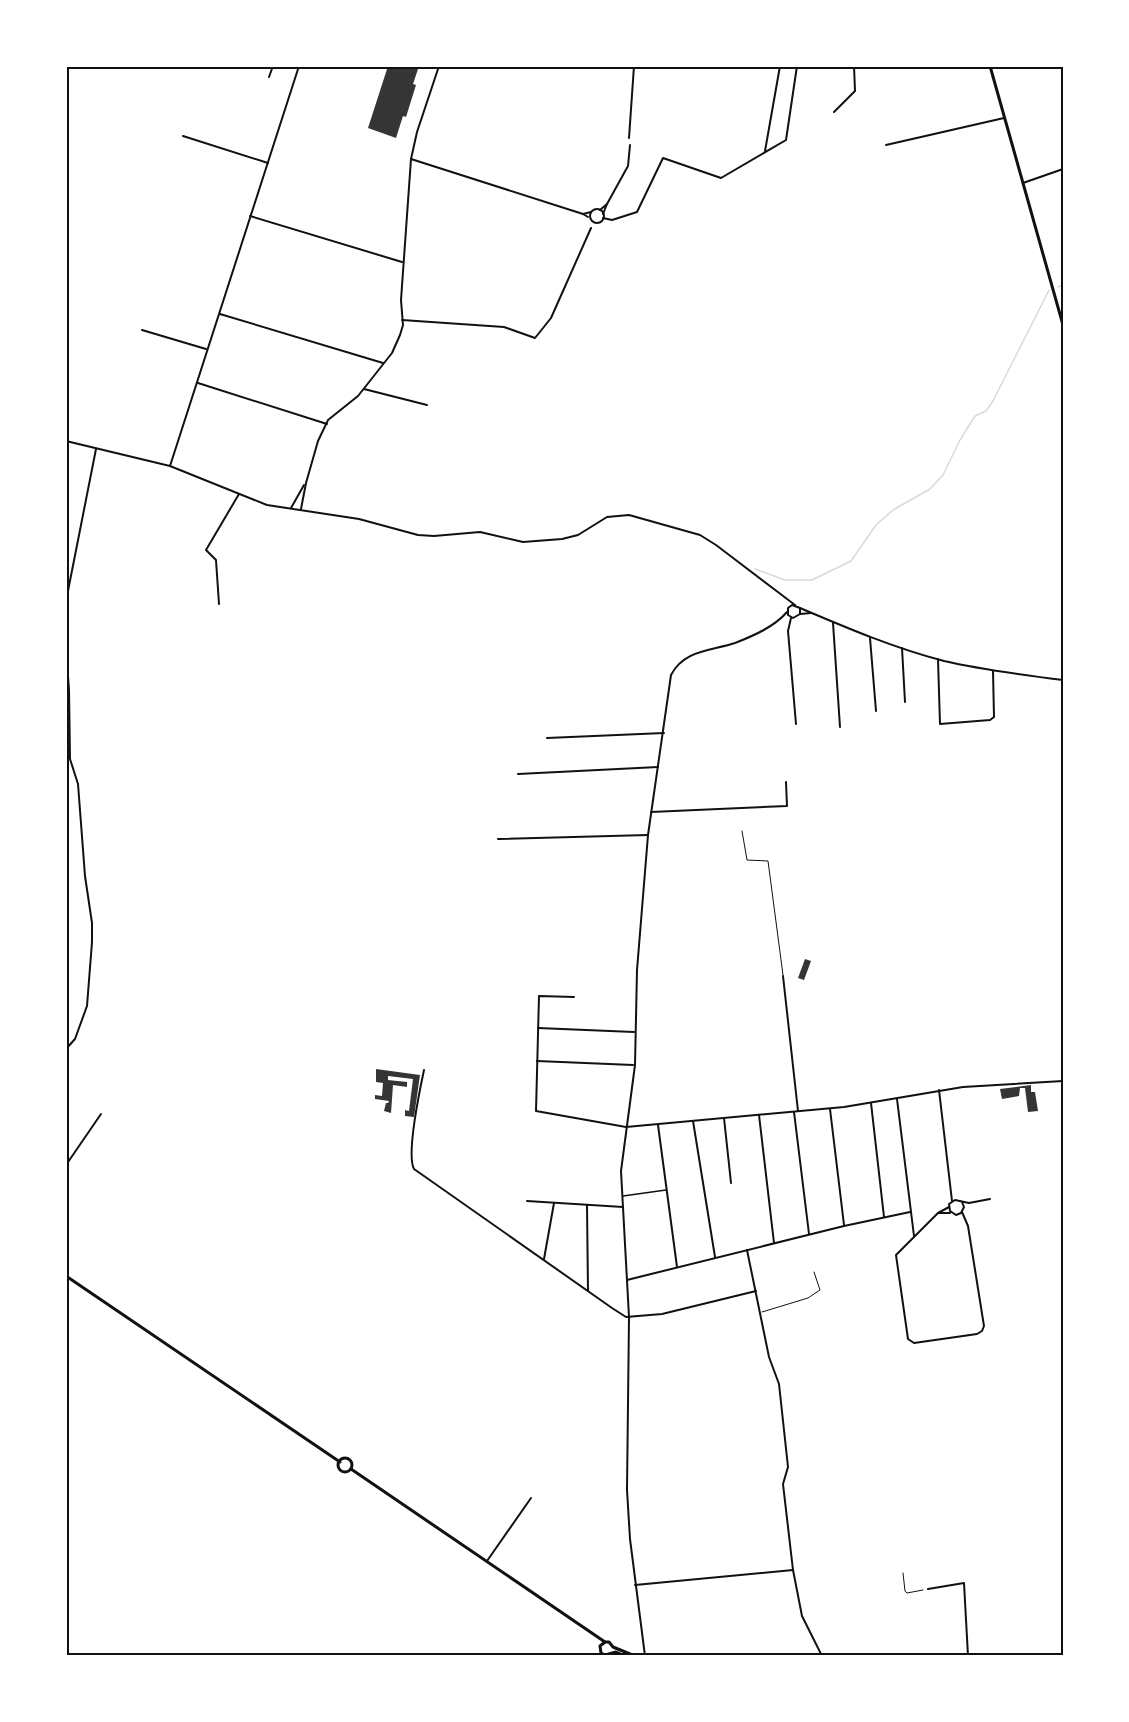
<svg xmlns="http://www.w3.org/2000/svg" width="1129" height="1722" font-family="'Exo 2',sans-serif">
	<rect width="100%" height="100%" fill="#fff"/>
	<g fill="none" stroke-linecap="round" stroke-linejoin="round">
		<g stroke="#d9d9d9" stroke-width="1.5">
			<path d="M1058,287L1063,285"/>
			<path d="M755,569L785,580H812L851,561L876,525L893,510L930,489L943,475L960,440L975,416L986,411L993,401L1049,290"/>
		</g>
	</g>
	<g fill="#353535">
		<path d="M388,66H419L413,84L416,85L406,117L403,116L396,138L368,128Z"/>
		<path d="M805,959L811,961L804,980L798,978Z"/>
		<path d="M376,1069L420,1075L414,1117L405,1116V1110L409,1111L413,1079L388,1076V1080L407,1082V1087L393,1085L391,1113L384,1111L386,1103H388L389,1101L375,1099V1095L382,1096L383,1083L376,1082Z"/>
		<path d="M1031,1085V1092H1035L1038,1111L1028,1112L1025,1088H1020L1019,1096L1002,1099L1000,1089Z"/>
	</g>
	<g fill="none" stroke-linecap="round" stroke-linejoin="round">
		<path stroke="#111" stroke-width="1" d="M903,1573L905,1591L907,1593L923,1590"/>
		<g stroke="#111" stroke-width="1">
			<path d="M742,831L747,860L768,861L783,975"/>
			<path d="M762,1312L808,1298L820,1290L814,1272"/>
		</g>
		<path stroke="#111" stroke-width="1.5" d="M623,1196L666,1190"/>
		<g stroke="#111" stroke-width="2">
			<path d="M269,77L273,66"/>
			<path d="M834,112L855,91L854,66"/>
			<path d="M183,136L268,163"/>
			<path d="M629,138L634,66"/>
			<path d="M886,145L1004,118"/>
			<path d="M765,151L780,66"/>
			<path d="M411,159L583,214"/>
			<path d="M1023,183L1063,169"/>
			<path d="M607,204L628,166L630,145"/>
			<circle cx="597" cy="216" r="7"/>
			<path d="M600,210L607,204L603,214"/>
			<path d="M250,216L402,262"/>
			<path d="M588,217L583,214L591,212"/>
			<path d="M603,218L612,220L637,212L663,158L721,178L786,140L797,66"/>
			<path d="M220,314L383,363"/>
			<path d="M402,320L504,327L535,338L551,318L591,228"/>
			<path d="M142,330L206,349"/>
			<path d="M198,383L327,424"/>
			<path d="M364,389L427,405"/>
			<path d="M170,466L299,66"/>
			<path d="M291,508L304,485"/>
			<path d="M301,509L306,483L318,441L328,420L358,396L392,353L400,335L403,325L401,300L411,159L417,132L439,66"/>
			<path d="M66,601L96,449"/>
			<path d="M219,604L216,560L206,550L239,494"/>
			<path d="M800,608C847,628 894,648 944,661C983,670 1023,675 1063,680"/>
			<path d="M800,614V608L792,605L788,608V615L793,618L800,614L811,613"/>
			<path d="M791,618L788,631L796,724"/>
			<path d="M833,623L840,727"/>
			<path d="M870,638L876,711"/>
			<path d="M66,648L69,690L70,759L78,784L85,876L92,923V942L87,1006L75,1039L66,1049"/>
			<path d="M902,648L905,702"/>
			<path d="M938,659L940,724L990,720L994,717L993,671"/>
			<path d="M547,738L664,733"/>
			<path d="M518,774L658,767"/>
			<path d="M651,812L787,806L786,782"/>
			<path d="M498,839L648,835"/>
			<path d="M783,976L798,1111"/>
			<path d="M574,997L539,996L536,1111L626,1127L844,1107L963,1087L1063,1081"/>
			<path d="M538,1028L634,1032"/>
			<path d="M537,1061L633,1065"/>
			<path d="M424,1070C420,1089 406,1154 414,1169L612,1308L626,1317L662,1314L756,1291"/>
			<path d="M939,1090L952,1201"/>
			<path d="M897,1099L914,1236"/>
			<path d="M871,1103L884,1217"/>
			<path d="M830,1109L844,1225"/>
			<path d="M794,1112L809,1234"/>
			<path d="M759,1115L774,1243"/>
			<path d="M724,1118L731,1183"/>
			<path d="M693,1121L715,1257"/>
			<path d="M658,1125L677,1267"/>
			<path d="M66,1165L101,1114"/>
			<path d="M527,1201L623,1207"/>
			<path d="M962,1202L964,1207L961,1213L956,1215L950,1211L949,1204L955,1200L969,1203L990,1199"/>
			<path d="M587,1205L588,1291"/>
			<path d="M949,1207L938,1213L896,1255L908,1339L914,1343L977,1334L982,1331L984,1326L968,1226L962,1212"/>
			<path d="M938,1213H950"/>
			<path d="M747,1250L769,1357L779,1384L788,1467L783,1484L793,1570L802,1616L822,1656"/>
			<path d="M544,1259L554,1203"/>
			<path d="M627,1280L844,1226L910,1212"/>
			<path d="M487,1561L531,1498"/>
			<path d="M635,1585L793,1570"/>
			<path d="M928,1589L964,1583L968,1656"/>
			<path d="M645,1656L630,1539L627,1490L629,1317L621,1171L635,1065L637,970L648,835L671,675C684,650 710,651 735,643C753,636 774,627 787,612"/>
		</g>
		<path stroke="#111" stroke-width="2" d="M66,441L170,466L267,505L359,519L418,535L434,536L480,532L523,542L562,539L578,535L607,517L629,515L700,535L716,545L795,605"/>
		<g stroke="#111" stroke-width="3">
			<path d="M990,66L1063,325"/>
			<path d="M66,1276L340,1462"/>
			<circle cx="345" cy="1465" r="7"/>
			<path d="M351,1469L605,1642"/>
			<path d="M625,1656L616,1652L605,1655L601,1653L600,1646L605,1642H609L613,1647L635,1656"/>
			<path d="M638,1656H644"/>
		</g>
	</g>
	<rect width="1129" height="1722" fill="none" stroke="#ffffff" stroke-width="135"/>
	<rect x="68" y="68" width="994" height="1586" fill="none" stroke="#111" stroke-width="2"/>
</svg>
